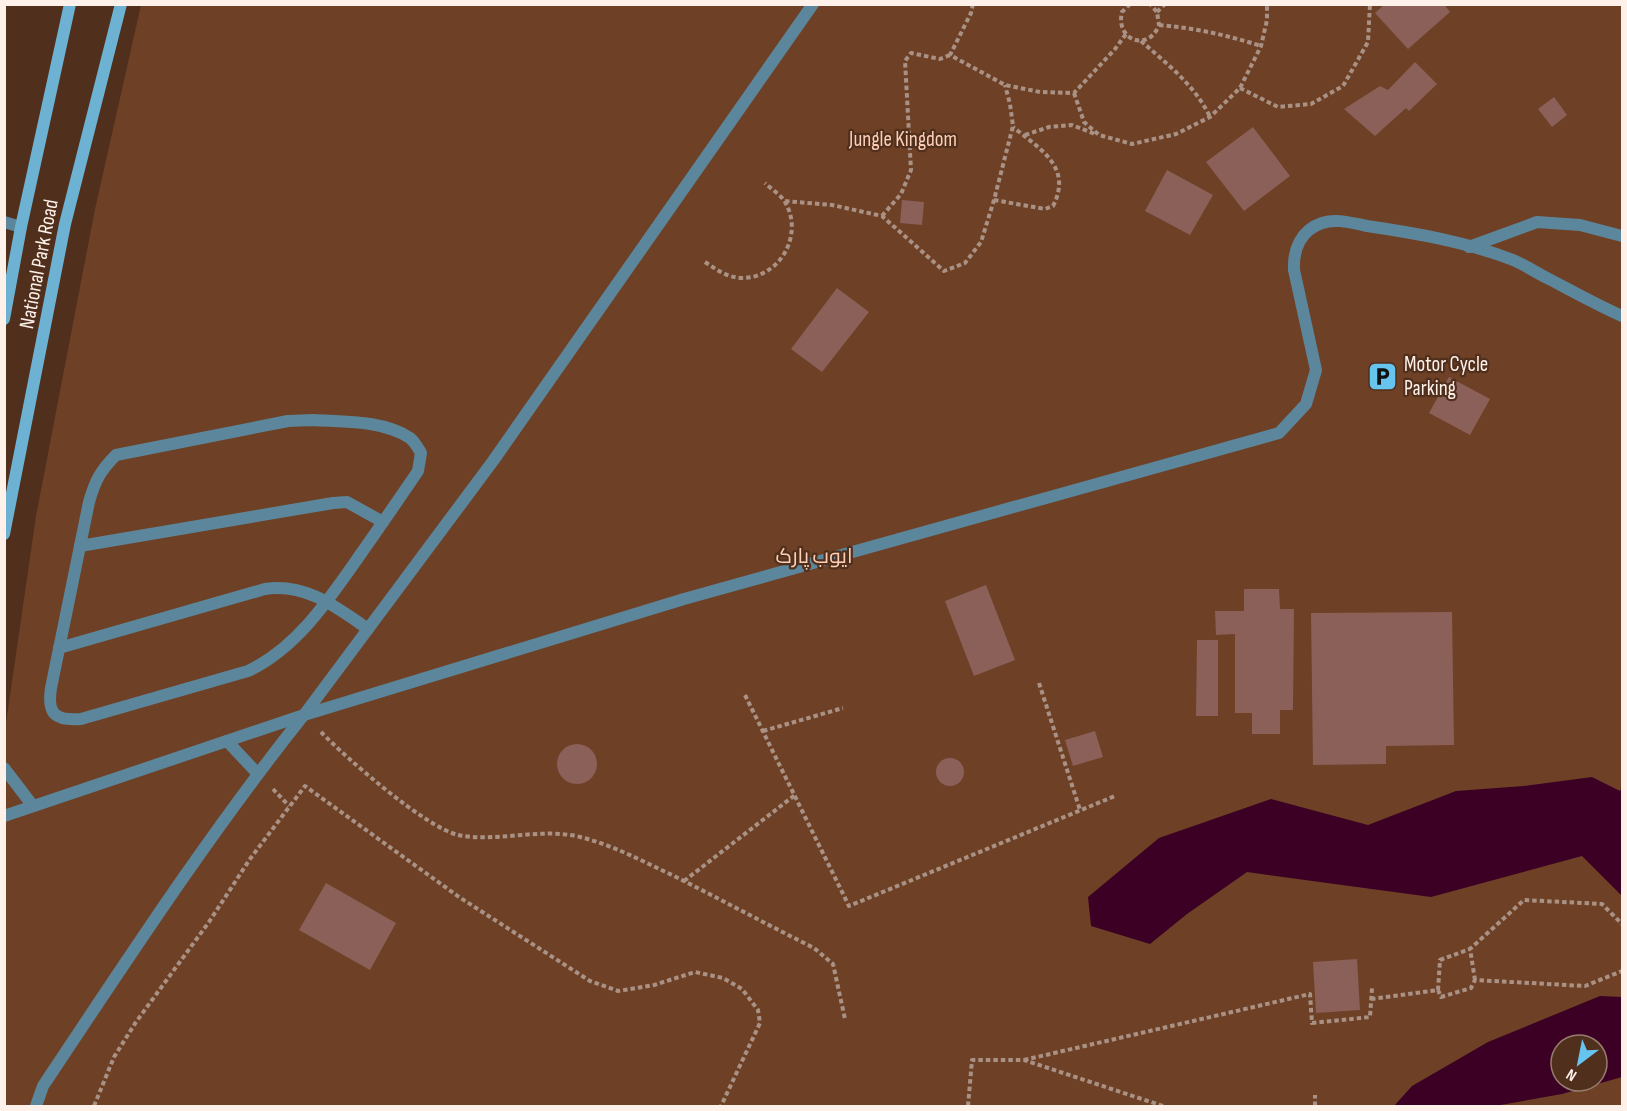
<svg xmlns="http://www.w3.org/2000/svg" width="1627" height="1111" font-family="'Sofia Sans Condensed',Cairo,sans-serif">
	<rect width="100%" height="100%" fill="#502f1c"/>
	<path fill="#6e4025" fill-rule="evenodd" d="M141,5H1622V1106H5V730L36,516L95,209ZM1561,1045H1597V1081H1561Z"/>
	<g fill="#3b0024" fill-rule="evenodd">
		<path d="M1592,777L1620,791L1622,787V896L1582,856L1431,897L1247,872L1187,914L1150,944L1091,926L1088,897L1159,838L1271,799L1368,825L1456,791L1524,786Z"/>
		<path d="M1600,996L1622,997V1077L1562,1094L1495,1106H1394L1412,1086L1488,1042ZM1561,1045H1597V1081H1561Z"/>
	</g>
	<g fill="#8a6059">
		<path d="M1385,4H1444L1450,12L1408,49L1375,13Z"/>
		<path d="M1415,62L1437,84L1409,111L1406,108L1375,136L1344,109L1380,86L1388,90Z"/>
		<path d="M1554,97L1567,115L1552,127L1538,109Z"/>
		<path d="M1253,127L1290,176L1244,211L1206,162Z"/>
		<path d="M1167,170L1213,195L1190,235L1145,211Z"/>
		<path d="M902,200L924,202L922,225L900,223Z"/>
		<path d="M837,288L869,312L822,372L791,349Z"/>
		<path d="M1449,377L1490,399L1470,435L1429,413Z"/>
		<path d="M986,585L1015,660L974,676L945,601Z"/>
		<path d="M1244,589H1279L1280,609H1294L1293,710H1280V734H1252V713H1235V634L1216,635L1215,611H1244Z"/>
		<path d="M1452,612L1454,745L1386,746V764L1313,765L1311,613Z"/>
		<path d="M1197,640H1218V716H1196Z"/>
		<path d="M1095,731L1103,757L1073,766L1065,740Z"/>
		<circle cx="577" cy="764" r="20"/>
		<circle cx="950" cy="772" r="14"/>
		<path d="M326,883L396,923L370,970L299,930Z"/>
		<path d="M1357,959L1360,1010L1316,1013L1313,962Z"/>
	</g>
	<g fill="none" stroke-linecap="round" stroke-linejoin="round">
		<g stroke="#a99285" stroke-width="4" stroke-dasharray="4.5 3" stroke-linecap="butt">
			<path d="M973,4L971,13L950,55L1005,85L1040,92L1074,93L1115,49L1126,34"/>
			<path d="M1130,4L1122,12C1115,41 1149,52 1159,25L1157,12L1150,4"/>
			<path d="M1157,12L1165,4"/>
			<path d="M1159,25C1195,28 1227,35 1261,46"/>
			<path d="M1141,41C1166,63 1195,85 1210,117"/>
			<path d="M1240,88L1278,107L1311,104L1343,86L1368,42L1370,4"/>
			<path d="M1074,93L1084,122L1099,135L1132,144L1176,134L1210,117L1240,88L1261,46L1267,20V4"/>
			<path d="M1025,135L1049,127L1072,125L1095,134"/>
			<path d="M994,200L1045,209L1053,206C1073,167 1040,149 1013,127"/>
			<path d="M785,201L832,205L882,216L944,271L965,263L981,242L994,200L1013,126L1010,104L1005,85"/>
			<path d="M882,216L901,194L911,170L905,61L911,53L940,59L950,55"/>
			<path d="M705,262C717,270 728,278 743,278C781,277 804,234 785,202C781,195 771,189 765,183"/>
			<path d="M1039,683L1080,810"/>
			<path d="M745,695L849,906L1115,796"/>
			<path d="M763,731L843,708"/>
			<path d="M321,732C346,758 425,827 458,835C495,843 541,827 580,837C613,845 642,861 672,875C720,899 766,924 814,948L833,964L845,1019"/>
			<path d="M273,789L289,806"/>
			<path d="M684,881L795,795"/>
			<path d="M1475,980L1470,949L1524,900L1602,904L1622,924"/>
			<path d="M1438,990L1440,960L1470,949"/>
			<path d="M1371,999L1438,990L1441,997L1471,988L1475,980L1585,986L1622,971"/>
			<path d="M1024,1060L1310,994L1312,1023L1370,1017L1372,988"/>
			<path d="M94,1106L114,1057L136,1022L209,922L250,859L305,786L459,897L590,981L618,991L654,985L695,972L723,978L742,989L758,1010L760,1023L721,1106"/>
			<path d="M968,1106L972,1060H1024L1163,1106"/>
			<path d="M1315,1106V1095"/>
		</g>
		<g stroke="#5c869b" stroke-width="12">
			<path d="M313,420C344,422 383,420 410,438C415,442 418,448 421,453L418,471C399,499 379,528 360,555C330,598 297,648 248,671L81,719C55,721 47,714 51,688L89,502C95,481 100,471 116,455L288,421Z"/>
			<path d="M80,546L333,503L347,502L383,522"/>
			<path d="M59,648L265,589C306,583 336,607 368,629"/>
			<path d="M304,715L493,461L813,4"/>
		</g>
		<g stroke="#5c869b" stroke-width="12">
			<path d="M4,222L21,227"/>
			<path d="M1469,247L1537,222L1580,225L1622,236"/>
			<path d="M227,741L257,773"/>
			<path d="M4,768L33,806"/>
			<path d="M4,816L304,715L684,599L1279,433L1306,404L1316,370L1294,270C1293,249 1301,230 1322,223C1336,218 1352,223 1367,226C1415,233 1467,242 1513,260C1525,265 1537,273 1549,279C1574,292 1597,305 1622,316"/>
			<path d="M36,1106L43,1086C127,960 209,834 303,716"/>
		</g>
		<g stroke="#6db2d3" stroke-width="12">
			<path d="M4,319L21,227L70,4"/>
			<path d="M4,534L65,224L121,4"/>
		</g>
	</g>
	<defs>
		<symbol id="parking-square" viewBox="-11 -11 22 22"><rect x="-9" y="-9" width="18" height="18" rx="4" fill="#66c4ef" stroke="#502f1c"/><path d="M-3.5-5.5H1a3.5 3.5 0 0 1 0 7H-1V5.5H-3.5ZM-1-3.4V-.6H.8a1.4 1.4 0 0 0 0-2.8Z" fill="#111"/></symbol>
	</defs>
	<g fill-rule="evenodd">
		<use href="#parking-square" x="1366" y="360" width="33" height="33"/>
	</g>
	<g text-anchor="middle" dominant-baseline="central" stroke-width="4.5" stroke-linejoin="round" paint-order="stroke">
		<g font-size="21" fill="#fdcfb7" stroke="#502f1c">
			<text x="903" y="139">Jungle Kingdom</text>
			<text x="814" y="556">ایوب پارک</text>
		</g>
		<g font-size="21" fill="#fef1ea" stroke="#502f1c">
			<text transform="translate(39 264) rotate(-79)">National Park Road</text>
		</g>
		<g font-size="21" fill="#fef1ea" stroke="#502f1c" text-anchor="start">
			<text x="1404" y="364">Motor Cycle<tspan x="1404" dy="24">Parking</tspan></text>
		</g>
	</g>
	<rect width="1627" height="1111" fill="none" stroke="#fef1ea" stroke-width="12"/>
	<g transform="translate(1579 1063) rotate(212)"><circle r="28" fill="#502f1c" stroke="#967d6e" stroke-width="1.5"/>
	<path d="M0-4.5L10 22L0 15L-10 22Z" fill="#66c4ef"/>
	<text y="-9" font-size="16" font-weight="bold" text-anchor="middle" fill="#fef1ea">N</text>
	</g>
</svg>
